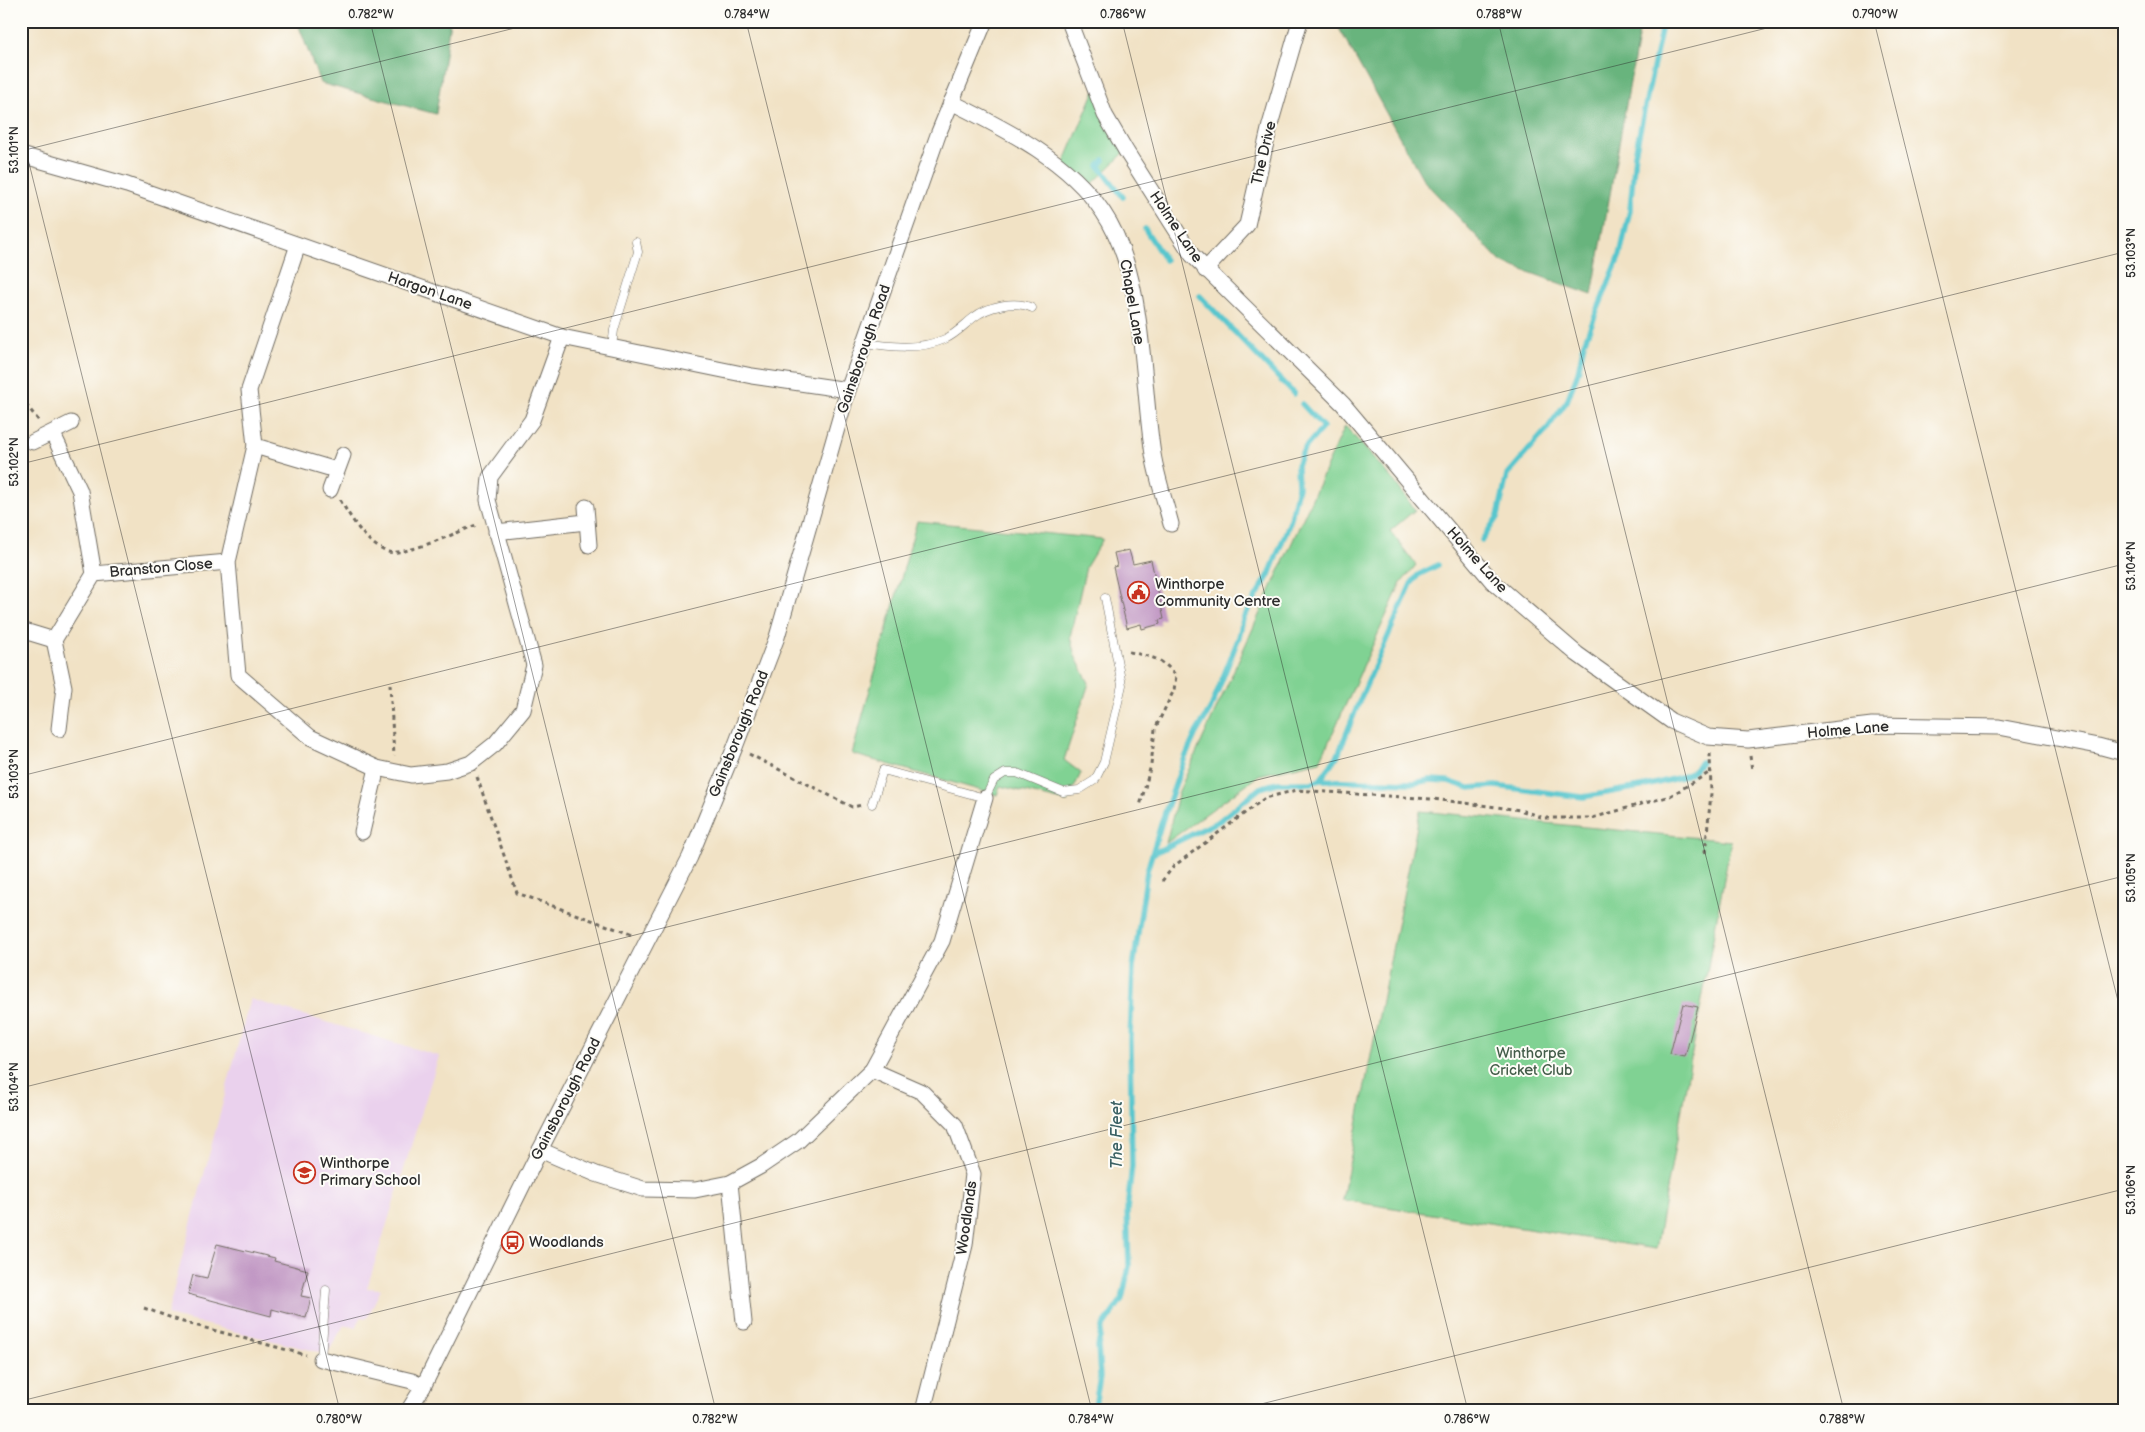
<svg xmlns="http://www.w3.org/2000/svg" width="2145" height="1432" font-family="'Balsamiq Sans',sans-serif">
	<rect width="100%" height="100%" fill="#fdfcf7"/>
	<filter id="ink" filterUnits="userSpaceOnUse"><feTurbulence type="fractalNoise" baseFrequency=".02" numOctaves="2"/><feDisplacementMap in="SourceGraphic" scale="10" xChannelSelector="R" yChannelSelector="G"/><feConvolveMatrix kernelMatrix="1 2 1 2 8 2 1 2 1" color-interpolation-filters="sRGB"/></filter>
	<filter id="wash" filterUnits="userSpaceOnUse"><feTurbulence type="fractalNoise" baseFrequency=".0096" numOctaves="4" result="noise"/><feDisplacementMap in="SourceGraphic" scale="20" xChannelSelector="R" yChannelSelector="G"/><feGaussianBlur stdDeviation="1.12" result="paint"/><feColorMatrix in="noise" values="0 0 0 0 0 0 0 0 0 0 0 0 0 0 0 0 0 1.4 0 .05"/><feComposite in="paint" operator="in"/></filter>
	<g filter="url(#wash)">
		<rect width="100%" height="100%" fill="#f1e2c5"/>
		<path fill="#ead1ed" d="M250,999L439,1056L367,1288L381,1289L367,1318L361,1317L356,1328L344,1325L327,1354L167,1315Z"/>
		<g fill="#80d293" stroke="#567e5f">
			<path d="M1095,90L1126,151L1085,191L1062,168Z"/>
			<path d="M1345,426L1394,481L1415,510L1390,531L1416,565L1401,583L1320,761L1259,775L1166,843L1179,791Z"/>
			<path d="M917,521L1103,539L1086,567L1070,637L1075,656L1089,683L1064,760L1081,773L1067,802L1000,786L997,795L852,754Z"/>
			<path d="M1420,811L1731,841L1656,1249L1342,1200Z"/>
		</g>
		<g fill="#68b47d" stroke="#4a7054">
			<path d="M297,21H450L436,114L320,83Z"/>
			<path d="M1335,21H1641L1592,295L1501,262L1424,181Z"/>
		</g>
		<path fill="#59c6cd" stroke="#42787c" d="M1614,21H1639L1632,29L1625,30Z"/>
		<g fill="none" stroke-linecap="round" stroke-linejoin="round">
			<g stroke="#59c6cd" stroke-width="5.5">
				<path d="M1104,160L1099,166L1123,197"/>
				<path d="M1145,229L1165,260"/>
				<path d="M1200,296L1294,394"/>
				<path d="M1482,540L1498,516L1507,475L1547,429L1567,401L1578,372L1584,343L1620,255L1630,210L1635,154L1663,21"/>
				<path d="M1320,780L1414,783L1430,780L1448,781L1469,788L1495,786L1583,797L1646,786L1681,777L1691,773L1701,762"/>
				<path d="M1154,853L1219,821L1260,788L1277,783H1312L1320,780L1338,755L1359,702L1411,584L1418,575L1438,565"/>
				<path d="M1094,1411L1100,1377L1098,1346L1102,1328L1122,1299L1129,1267L1127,1210L1132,1166L1130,1039L1133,968L1147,871L1162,821L1184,760L1196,733L1210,710L1239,637L1243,619L1269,575L1291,519L1298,487L1297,465L1304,449L1323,427L1302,404"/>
			</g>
		</g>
		<g id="blocks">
			<g fill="#c198c4">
				<path d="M1129,550L1133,564L1151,560L1164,619L1159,620L1160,624L1142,629L1141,624L1127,628L1113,567L1117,566L1114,553Z"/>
				<path d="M1683,1004L1698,1007L1685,1057L1670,1054Z"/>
				<path d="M217,1244L275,1258L274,1261L308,1270L301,1296L311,1298L306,1318L272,1309L271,1316L188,1294L193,1275L207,1278Z"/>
			</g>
		</g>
	</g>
	<g filter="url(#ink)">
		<use href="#blocks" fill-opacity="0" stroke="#706b61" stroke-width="1"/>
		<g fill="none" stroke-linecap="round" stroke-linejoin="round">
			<defs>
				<g id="lane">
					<path d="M865,343C891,347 920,350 945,339C956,334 964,325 973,318C988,306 1015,300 1032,308"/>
					<path d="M612,347L614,330L638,252L636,242"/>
					<path d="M872,804L883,770L985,798L994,780L1005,773H1017L1063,792L1079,790L1095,780L1104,762L1122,685L1105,598"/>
					<path d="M321,1359L326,1290"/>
				</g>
				<g id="street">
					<path d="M1069,21L1105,115L1126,151L1192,255L1343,404L1492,581L1577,654L1671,721L1708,737L1748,740L1872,725L1999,727L2098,746L2124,753"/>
					<path d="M951,102C1007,130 1067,159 1103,212C1146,275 1141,380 1153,454C1157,478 1165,501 1171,524"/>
					<path d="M21,155L127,185L562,337L752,376L848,390"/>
					<path d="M298,245L249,390L255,446L228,562L238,675L310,737L377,768L411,775L447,771L471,763L495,744L523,710L534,665L488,500L490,477L532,420L562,337"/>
					<path d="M1205,270L1247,225L1270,125L1300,21"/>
					<path d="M53,434L80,491L94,574"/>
					<path d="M33,442L71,423"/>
					<path d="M255,446L336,470"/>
					<path d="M330,490L343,455"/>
					<path d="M586,507L589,545"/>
					<path d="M496,532L586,522"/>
					<path d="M21,630L54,640"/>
					<path d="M59,729L64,687L54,640L94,574L228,562"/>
					<path d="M362,832L377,768"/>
					<path d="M872,1070L922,1092L955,1125L973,1174L965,1245L923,1411"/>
					<path d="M540,1150L596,1174L643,1189L695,1190L730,1183L761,1166L798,1141L872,1070L942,941L985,798"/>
					<path d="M730,1183L744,1322"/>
					<path d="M321,1359L412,1381L423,1387"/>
					<path d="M408,1411L423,1387L540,1150L690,857L735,747L777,637L848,390L939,132L985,21"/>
				</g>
			</defs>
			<use href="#lane" stroke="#706b61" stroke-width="9"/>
			<use href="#street" stroke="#706b61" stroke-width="17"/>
			<g stroke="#706b61" stroke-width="3" stroke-dasharray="4 4" stroke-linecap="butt">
				<path d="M21,398L39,421"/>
				<path d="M340,500C352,519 364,541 385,551C401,559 461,530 479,524"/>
				<path d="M1129,652C1149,656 1163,658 1176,676L1174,690L1155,729L1151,765L1140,806"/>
				<path d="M390,684L394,756"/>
				<path d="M749,754L852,807L862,805"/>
				<path d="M1750,756L1752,770"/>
				<path d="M477,777L517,893L633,935"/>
				<path d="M1705,853L1711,794L1710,753"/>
				<path d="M1162,881L1174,866L1265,798L1297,790L1432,799L1520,810L1544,818H1592L1670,796L1712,771"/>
				<path d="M144,1308L183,1322L306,1355"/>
			</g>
			<use href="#lane" stroke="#fff" stroke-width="8"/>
			<use href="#street" stroke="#fff" stroke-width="15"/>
		</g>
	</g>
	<path fill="none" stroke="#2b2b2b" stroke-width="1" stroke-opacity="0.45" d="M370,21L716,1411M746,21L1092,1411M1122,21L1468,1411M1498,21L1844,1411M1874,21L2124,1025M21,131L340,1411M21,151L543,21M21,464L1795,21M21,776L2124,252M21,1088L2124,564M21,1401L2124,876M1233,1411L2124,1189"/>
	<defs>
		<symbol id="civic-ring" viewBox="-11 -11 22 22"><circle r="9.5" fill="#fdfcf7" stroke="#c8321e" stroke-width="1.5"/><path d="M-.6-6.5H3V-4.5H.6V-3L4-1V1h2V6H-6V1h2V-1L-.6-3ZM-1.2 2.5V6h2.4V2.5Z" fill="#c8321e"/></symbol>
		<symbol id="school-ring" viewBox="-11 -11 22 22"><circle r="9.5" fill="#fdfcf7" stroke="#c8321e" stroke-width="1.5"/><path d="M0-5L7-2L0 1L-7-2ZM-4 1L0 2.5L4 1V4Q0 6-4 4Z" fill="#c8321e"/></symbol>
		<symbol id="bus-ring" viewBox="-11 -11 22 22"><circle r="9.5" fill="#fdfcf7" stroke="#c8321e" stroke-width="1.5"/><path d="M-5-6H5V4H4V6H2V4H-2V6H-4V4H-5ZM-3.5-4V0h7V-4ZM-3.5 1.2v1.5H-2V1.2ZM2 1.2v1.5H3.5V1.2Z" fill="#c8321e"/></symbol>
	</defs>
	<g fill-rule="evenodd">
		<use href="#civic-ring" x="1126" y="580" width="25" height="25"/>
		<use href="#school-ring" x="292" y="1160" width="25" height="25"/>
		<use href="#bus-ring" x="500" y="1230" width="25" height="25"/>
	</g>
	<g text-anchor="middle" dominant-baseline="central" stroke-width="4" stroke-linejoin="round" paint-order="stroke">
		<g font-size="15" fill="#2b2b2b" stroke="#fdfcf7">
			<text transform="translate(1264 153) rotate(-77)">The Drive</text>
			<text transform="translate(1176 227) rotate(56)">Holme Lane</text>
			<text transform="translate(430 291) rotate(19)">Hargon Lane</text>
			<text transform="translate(1132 302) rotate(80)">Chapel Lane</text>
			<text transform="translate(864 349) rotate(-71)">Gainsborough Road</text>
			<text transform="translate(1477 560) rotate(48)">Holme Lane</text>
			<text transform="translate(161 568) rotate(-5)">Branston Close</text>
			<text transform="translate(1848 730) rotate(-5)">Holme Lane</text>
			<text transform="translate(739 734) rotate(-68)">Gainsborough Road</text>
			<text transform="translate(566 1099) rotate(-63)">Gainsborough Road</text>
			<text transform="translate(967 1218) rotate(-82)">Woodlands</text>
		</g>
		<g font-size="15" fill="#2b2b2b" stroke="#fdfcf7" text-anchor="start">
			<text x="1155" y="584">Winthorpe<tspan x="1155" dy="17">Community Centre</tspan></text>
			<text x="320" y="1163">Winthorpe<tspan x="320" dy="17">Primary School</tspan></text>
			<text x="529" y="1242">Woodlands</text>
		</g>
		<g font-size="15" fill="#445d4a" stroke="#fdfcf7">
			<text x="1531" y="1053">Winthorpe<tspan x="1531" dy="17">Cricket Club</tspan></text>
		</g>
		<g font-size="16" font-style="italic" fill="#3b6164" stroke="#fdfcf7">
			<text transform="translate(1117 1135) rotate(-90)">The Fleet</text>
		</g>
	</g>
	<rect width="2145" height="1432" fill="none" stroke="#fdfcf7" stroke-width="55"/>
	<rect x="28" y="28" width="2090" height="1376" fill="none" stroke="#2b2b2b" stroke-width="2"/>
	<g font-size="12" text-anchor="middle" fill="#2b2b2b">
		<text x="371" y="18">0.782°W</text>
		<text x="747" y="18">0.784°W</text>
		<text x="1123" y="18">0.786°W</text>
		<text x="1499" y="18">0.788°W</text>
		<text x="1875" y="18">0.790°W</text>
		<text transform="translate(14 150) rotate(-90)" y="4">53.101°N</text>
		<text transform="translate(2131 253) rotate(-90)" y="4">53.103°N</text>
		<text transform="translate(14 462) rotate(-90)" y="4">53.102°N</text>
		<text transform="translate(2131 566) rotate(-90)" y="4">53.104°N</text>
		<text transform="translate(14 774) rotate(-90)" y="4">53.103°N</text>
		<text transform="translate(2131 878) rotate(-90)" y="4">53.105°N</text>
		<text transform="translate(14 1087) rotate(-90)" y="4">53.104°N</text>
		<text transform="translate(2131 1190) rotate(-90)" y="4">53.106°N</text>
		<text x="339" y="1423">0.780°W</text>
		<text x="715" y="1423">0.782°W</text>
		<text x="1091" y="1423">0.784°W</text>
		<text x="1467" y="1423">0.786°W</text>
		<text x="1842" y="1423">0.788°W</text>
	</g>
</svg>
